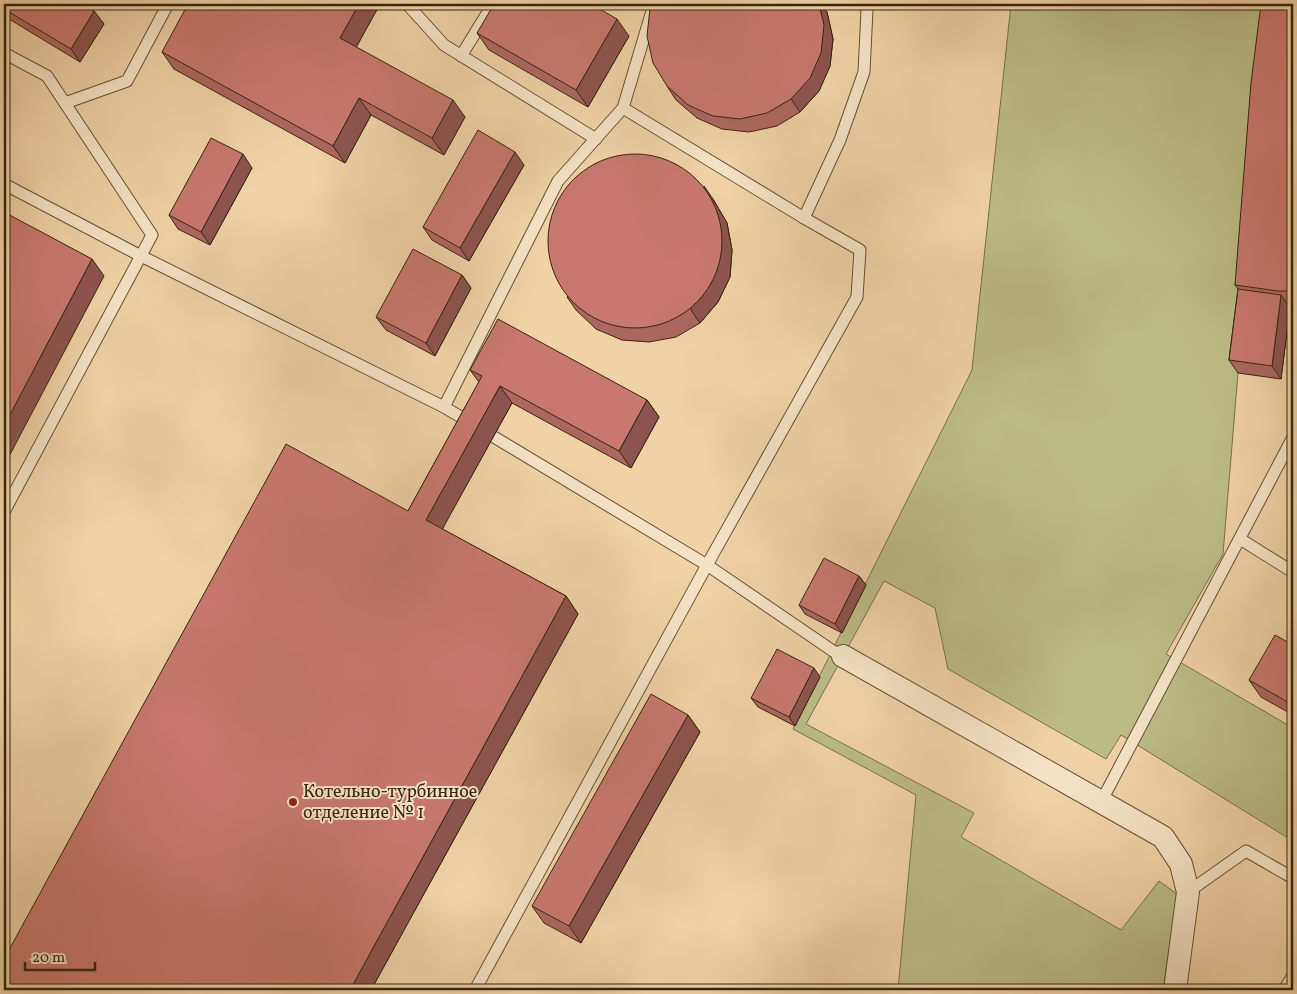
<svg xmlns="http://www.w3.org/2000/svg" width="1297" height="994" font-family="Vollkorn,serif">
	<rect width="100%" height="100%" fill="#f0d2a6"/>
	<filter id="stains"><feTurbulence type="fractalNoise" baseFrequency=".004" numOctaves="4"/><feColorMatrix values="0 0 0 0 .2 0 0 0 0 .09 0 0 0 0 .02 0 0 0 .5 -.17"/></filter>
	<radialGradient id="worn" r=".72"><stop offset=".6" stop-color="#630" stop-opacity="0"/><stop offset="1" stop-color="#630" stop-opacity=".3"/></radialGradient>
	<path fill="#bbbb86" stroke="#79704c" d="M1011,4H1275L1247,302L1238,373L1223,554L1166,654L1293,728V841L1121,735L1106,759L948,669L935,608L884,581L806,724L974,813L961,837L1121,930L1159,881L1177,894L1163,990H898L916,795L793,729L972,370Z"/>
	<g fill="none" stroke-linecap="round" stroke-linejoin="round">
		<defs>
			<g id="lane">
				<path d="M407,4L444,45L596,139"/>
				<path d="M4,53L47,76L152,235L4,512"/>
				<path d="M461,56L493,4"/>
				<path d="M65,103L127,81L168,4"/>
				<path d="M623,108L804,218L840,140L864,72L867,10"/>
				<path d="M4,184L141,256L444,407L707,565L833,651L843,656"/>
				<path d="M444,407L558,181L623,108L654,4"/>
				<path d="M1240,539L1293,572"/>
				<path d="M1101,802L1293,437"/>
				<path d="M1188,892L1246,851L1293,878"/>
				<path d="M475,990L707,565L857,297L860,250L804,218"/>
				<path d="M1284,990L1293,975"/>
			</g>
			<path id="street" d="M843,656L1163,837L1181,864L1188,892L1175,990"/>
		</defs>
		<use href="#lane" stroke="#655036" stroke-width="13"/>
		<use href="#street" stroke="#655036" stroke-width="24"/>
		<use href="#lane" stroke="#f5e2c5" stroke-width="11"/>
		<use href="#street" stroke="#f5e2c5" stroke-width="22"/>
	</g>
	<g fill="#ac675f" stroke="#372411">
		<path d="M4,4L94,11L104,24L80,62L4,16Z"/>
		<path d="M380,4L356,47L465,117L444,155L371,115L345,163L174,69L162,52Z"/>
		<path d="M1293,4V308H1290L1281,379L1238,373L1229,360L1238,289L1235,285Z"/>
		<path d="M827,12L833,39L830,66L819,91L800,112L777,126L749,132L722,129L697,118L676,100L667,86Z"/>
		<path d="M477,33L629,36L588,107L489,50Z"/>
		<path d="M524,165L469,261L432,240L423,227Z"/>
		<path d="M252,168L210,245L178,229L169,215Z"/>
		<path d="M713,199L727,223L732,250L730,277L718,302L700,323L676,337L649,342L622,340L596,329L576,310L567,297Z"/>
		<path d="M462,275L471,288L435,356L386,330L376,317Z"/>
		<path d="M470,370L647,400L659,417L631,468L512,403L442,529L566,596L578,614L371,990H4L408,511L479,382Z"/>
		<path d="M859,576L866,585L842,633L805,614L799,605Z"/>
		<path d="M1293,645V715L1261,697L1249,680Z"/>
		<path d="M820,677L795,726L758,707L751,698Z"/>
		<path d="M688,715L700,732L581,943L544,923L532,906Z"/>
	</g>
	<g fill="#8c544e" stroke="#372411">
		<path d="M359,4H380L352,55L340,38Z"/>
		<path d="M819,4H822L827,12L833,39L830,66L819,91L800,112L791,99Z"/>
		<path d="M94,11L104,24L80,62L71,49Z"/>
		<path d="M617,19L629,36L588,107L576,90Z"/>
		<path d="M359,98L371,115L345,163L333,146Z"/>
		<path d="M453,100L465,117L444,155L432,138Z"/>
		<path d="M515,152L524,165L469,261L460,248Z"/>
		<path d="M243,154L252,168L210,245L201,232Z"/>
		<path d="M704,186L713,199L727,223L732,250L730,277L718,302L700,323L691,310Z"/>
		<path d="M92,259L104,276L4,466V426Z"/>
		<path d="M462,275L471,288L435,356L426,343Z"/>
		<path d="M1281,295L1290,308L1281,379L1272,366Z"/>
		<path d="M500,386L512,403L438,537L426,520Z"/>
		<path d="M647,400L659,417L631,468L619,451Z"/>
		<path d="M859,576L866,585L842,633L835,624Z"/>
		<path d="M566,596L578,614L371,990H350Z"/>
		<path d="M814,668L820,677L795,726L789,717Z"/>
		<path d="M688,715L700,732L581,943L569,926Z"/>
	</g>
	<g fill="#c8786f" stroke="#372411">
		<path d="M4,4H83L94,11L71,49L4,9Z"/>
		<path d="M188,4H359L340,38L453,100L432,138L359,98L333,146L162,52Z"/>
		<path d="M494,4H591L617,19L576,90L477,33Z"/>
		<path d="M652,4H819L824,25L821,53L810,78L791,99L767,113L740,119L713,116L688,105L667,86L653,63L647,36L650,8Z"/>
		<path d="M1261,4H1293V291H1278L1235,285L1251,83Z"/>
		<path d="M478,130L515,152L460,248L423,227Z"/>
		<path d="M211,138L243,154L201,232L169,215Z"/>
		<circle cx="635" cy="241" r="87"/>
		<path d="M4,212L92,259L4,426Z"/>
		<path d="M413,249L462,275L426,343L376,317Z"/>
		<path d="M1238,289L1281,295L1272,366L1229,360Z"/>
		<path d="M498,319L647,400L619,451L500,386L426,520L566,596L350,990H4V959L286,444L408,511L482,376L470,370Z"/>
		<path d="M824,558L859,576L835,624L799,605Z"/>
		<path d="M1275,635L1293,645V705L1249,680Z"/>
		<path d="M777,649L814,668L789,717L751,698Z"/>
		<path d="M651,694L688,715L569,926L532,906Z"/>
	</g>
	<circle fill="#8f2418" stroke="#f5e2c5" stroke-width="2" cx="293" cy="802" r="5"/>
	<g text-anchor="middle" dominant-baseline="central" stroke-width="4" stroke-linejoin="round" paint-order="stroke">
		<g font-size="18" fill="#372411" stroke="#f5e2c5" text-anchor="start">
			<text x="303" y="792">Котельно-турбинное<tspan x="303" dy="21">отделение № 1</tspan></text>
		</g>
	</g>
	<rect width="1297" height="994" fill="none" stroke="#f0d2a6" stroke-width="20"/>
	<rect x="5" y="5" width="1287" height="984" fill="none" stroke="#372411" stroke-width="2.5"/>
	<rect x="10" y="10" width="1277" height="974" fill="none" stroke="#372411"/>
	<path d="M25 962v8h70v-8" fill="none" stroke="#372411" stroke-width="2.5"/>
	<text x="32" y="962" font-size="15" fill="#372411" stroke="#f5e2c5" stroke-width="4" paint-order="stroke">20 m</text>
	<rect width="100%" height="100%" filter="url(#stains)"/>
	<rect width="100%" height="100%" fill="url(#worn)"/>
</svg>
